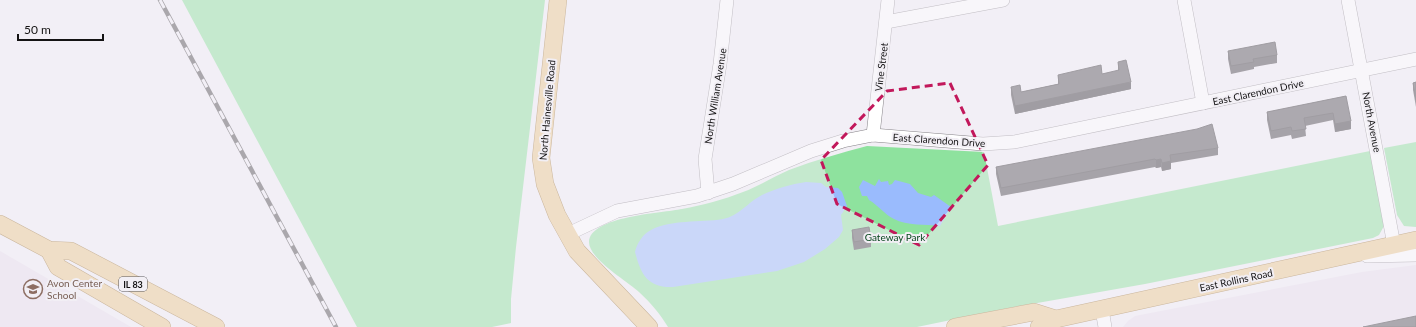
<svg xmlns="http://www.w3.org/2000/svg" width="1416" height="327" font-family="Lato,sans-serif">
	<rect width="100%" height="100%" fill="#f2eff5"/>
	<g fill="#e8e0ed">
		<path d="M0,251L131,327H0Z"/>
		<path d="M1416,265V327H1123L1128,321L1135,316L1362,272Z"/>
	</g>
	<g fill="#8ee29e">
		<path d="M182,0H545L516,247L511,299V323L492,327H357Z"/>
		<path d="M1416,142V227L1404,226L1397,215L1384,148Z"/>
		<path d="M867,146L984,152L998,226L1370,151L1384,226L1379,235L1373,238L1145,284L1014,307L917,327H668C660,314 651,303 639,292C627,281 589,259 589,242C590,216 663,213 682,209C703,205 723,200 743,192C759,186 773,177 789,170C815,160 841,153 867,146Z"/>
	</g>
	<g fill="#9abbfd">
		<path d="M879,179L881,182L888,181L889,185L892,184L895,180L910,184L918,193L931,197L934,195L951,207L940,226C926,224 907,226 894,219C884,214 878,205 869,200L867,196H862L859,187L863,180L875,186Z"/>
		<path d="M806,182L821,183L826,187L838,188L842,192L847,206L841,215L843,230L839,237L825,249L804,262L777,271L673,287C648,288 641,275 635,252C637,243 643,234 651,230C672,219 699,223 723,219C739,216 748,202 762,195C775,189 791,184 806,182Z"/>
	</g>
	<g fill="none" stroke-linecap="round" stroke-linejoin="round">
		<defs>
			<g id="minor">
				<path d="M1184,0L1203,103"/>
				<path d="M1348,0L1394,245"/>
				<path d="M886,22L1003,0"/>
				<path d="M873,135L888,0"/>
				<path d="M708,193L705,159L720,64L727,0"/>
				<path d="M568,234L617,211L697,196L733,184L811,151L843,141L873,135L983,144L1014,142L1416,59"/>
				<path d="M1367,256L1416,255"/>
				<path d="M1102,310L1105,327"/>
			</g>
			<g id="major">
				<path d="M558,0L541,158L545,184L557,215L577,251L649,327"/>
				<path d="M0,224L49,250L71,251L216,327"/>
				<path d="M49,250L58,267L162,327"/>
				<path d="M955,327L1034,312L1056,319"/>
				<path d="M1039,327L1056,319L1416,240"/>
			</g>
		</defs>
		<use href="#minor" stroke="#878489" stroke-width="14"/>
		<use href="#major" stroke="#997333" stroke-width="18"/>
		<use href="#minor" stroke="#fff" stroke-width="13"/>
		<use href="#major" stroke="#ecca8f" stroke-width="17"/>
		<defs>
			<path id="rail" d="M160,0L336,327"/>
		</defs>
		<use href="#rail" stroke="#525153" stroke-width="4.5"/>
		<use href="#rail" stroke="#f2eff5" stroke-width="3" stroke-dasharray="9" stroke-linecap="butt"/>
	</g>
	<g fill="#4b484d">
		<path d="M1228,51L1277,55V63L1254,67V69L1231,74L1228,59Z"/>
		<path d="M1118,62L1131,89L1015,114L1011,95V87L1021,92L1058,84V75L1102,74L1118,71Z"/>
		<path d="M1416,82V107L1413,90V83Z"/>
		<path d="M1346,96L1351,129L1335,132L1333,120L1305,126L1306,136L1292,139L1291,135L1271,139L1267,120V112Z"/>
		<path d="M1218,148V155L1171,163V169L1162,171L1161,167L1156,168L1155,167L1001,196L996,174V167Z"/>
		<path d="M852,230L871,239V247L854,250L852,238Z"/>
	</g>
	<g fill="#3d3b3e">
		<path d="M1131,82V89L1015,114V106Z"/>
		<path d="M1351,121V129L1335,132V124Z"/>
		<path d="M1161,159V167L1156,168V160Z"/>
		<path d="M1171,161V169L1162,171V163Z"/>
	</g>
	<g fill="#575459" stroke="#3d3b3e">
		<path d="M1275,42L1277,55L1253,59L1254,62L1231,66L1228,51Z"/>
		<path d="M1126,60L1131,82L1015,106L1011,87L1020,85L1021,92L1059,84L1058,75L1101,65L1102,74L1119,70L1118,62Z"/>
		<path d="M1416,82V100L1413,83Z"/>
		<path d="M1346,96L1351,121L1335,124L1333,113L1304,118L1306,129L1292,131L1291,127L1271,131L1267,112Z"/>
		<path d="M1212,124L1218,148L1170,155L1171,161L1162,163L1161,159L1156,160L1155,159L1001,188L996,167L1197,129Z"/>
		<path d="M869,227L871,239L854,242L852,230Z"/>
		<path d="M1416,316V327H1363Z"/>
	</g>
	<path d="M0 0H1416V327H0ZM950,83L988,165L919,245L837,204L821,160L887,91Z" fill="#f2eff5" fill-opacity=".55" fill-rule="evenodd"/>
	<path fill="none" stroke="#c2185b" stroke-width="3" stroke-dasharray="8 5" stroke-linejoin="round" d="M950,83L988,165L919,245L837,204L821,160L887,91Z"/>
	<defs>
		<symbol id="school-ring" viewBox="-11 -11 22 22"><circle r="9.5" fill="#f2eff5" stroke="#8d6e63" stroke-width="1.5"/><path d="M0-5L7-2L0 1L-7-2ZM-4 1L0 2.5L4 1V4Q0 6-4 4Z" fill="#8d6e63"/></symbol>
	</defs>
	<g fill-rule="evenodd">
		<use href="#school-ring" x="22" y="278" width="22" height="22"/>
	</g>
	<g text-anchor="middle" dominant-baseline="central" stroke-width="4" stroke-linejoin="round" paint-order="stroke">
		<rect fill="#f2eff5" stroke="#575558" stroke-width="1" x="119" y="277" width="28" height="14" rx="3"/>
		<g font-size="9" font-weight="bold" fill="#141314">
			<text x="133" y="284">IL 83</text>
		</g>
		<g font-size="10" fill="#141314" stroke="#f2eff5">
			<text transform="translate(881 67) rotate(-83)">Vine Street</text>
			<text transform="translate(1258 92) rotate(-12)">East Clarendon Drive</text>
			<text transform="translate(715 96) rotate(-81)">North William Avenue</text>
			<text transform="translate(547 110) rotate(-85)">North Hainesville Road</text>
			<text transform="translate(1372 122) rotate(79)">North Avenue</text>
			<text transform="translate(939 140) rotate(4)">East Clarendon Drive</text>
			<text transform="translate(1236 280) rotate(-12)">East Rollins Road</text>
		</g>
		<g font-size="10" fill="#08481e" stroke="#f2eff5">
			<text x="895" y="237">Gateway Park</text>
		</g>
		<g font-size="10" fill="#785e54" stroke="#f2eff5" text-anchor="start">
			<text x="47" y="283">Avon Center<tspan x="47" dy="12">School</tspan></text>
		</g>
	</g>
	<path d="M18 34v6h85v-6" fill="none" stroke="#141314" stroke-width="2"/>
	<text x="24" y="34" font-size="12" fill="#141314" stroke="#f2eff5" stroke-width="3" paint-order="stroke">50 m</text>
</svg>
